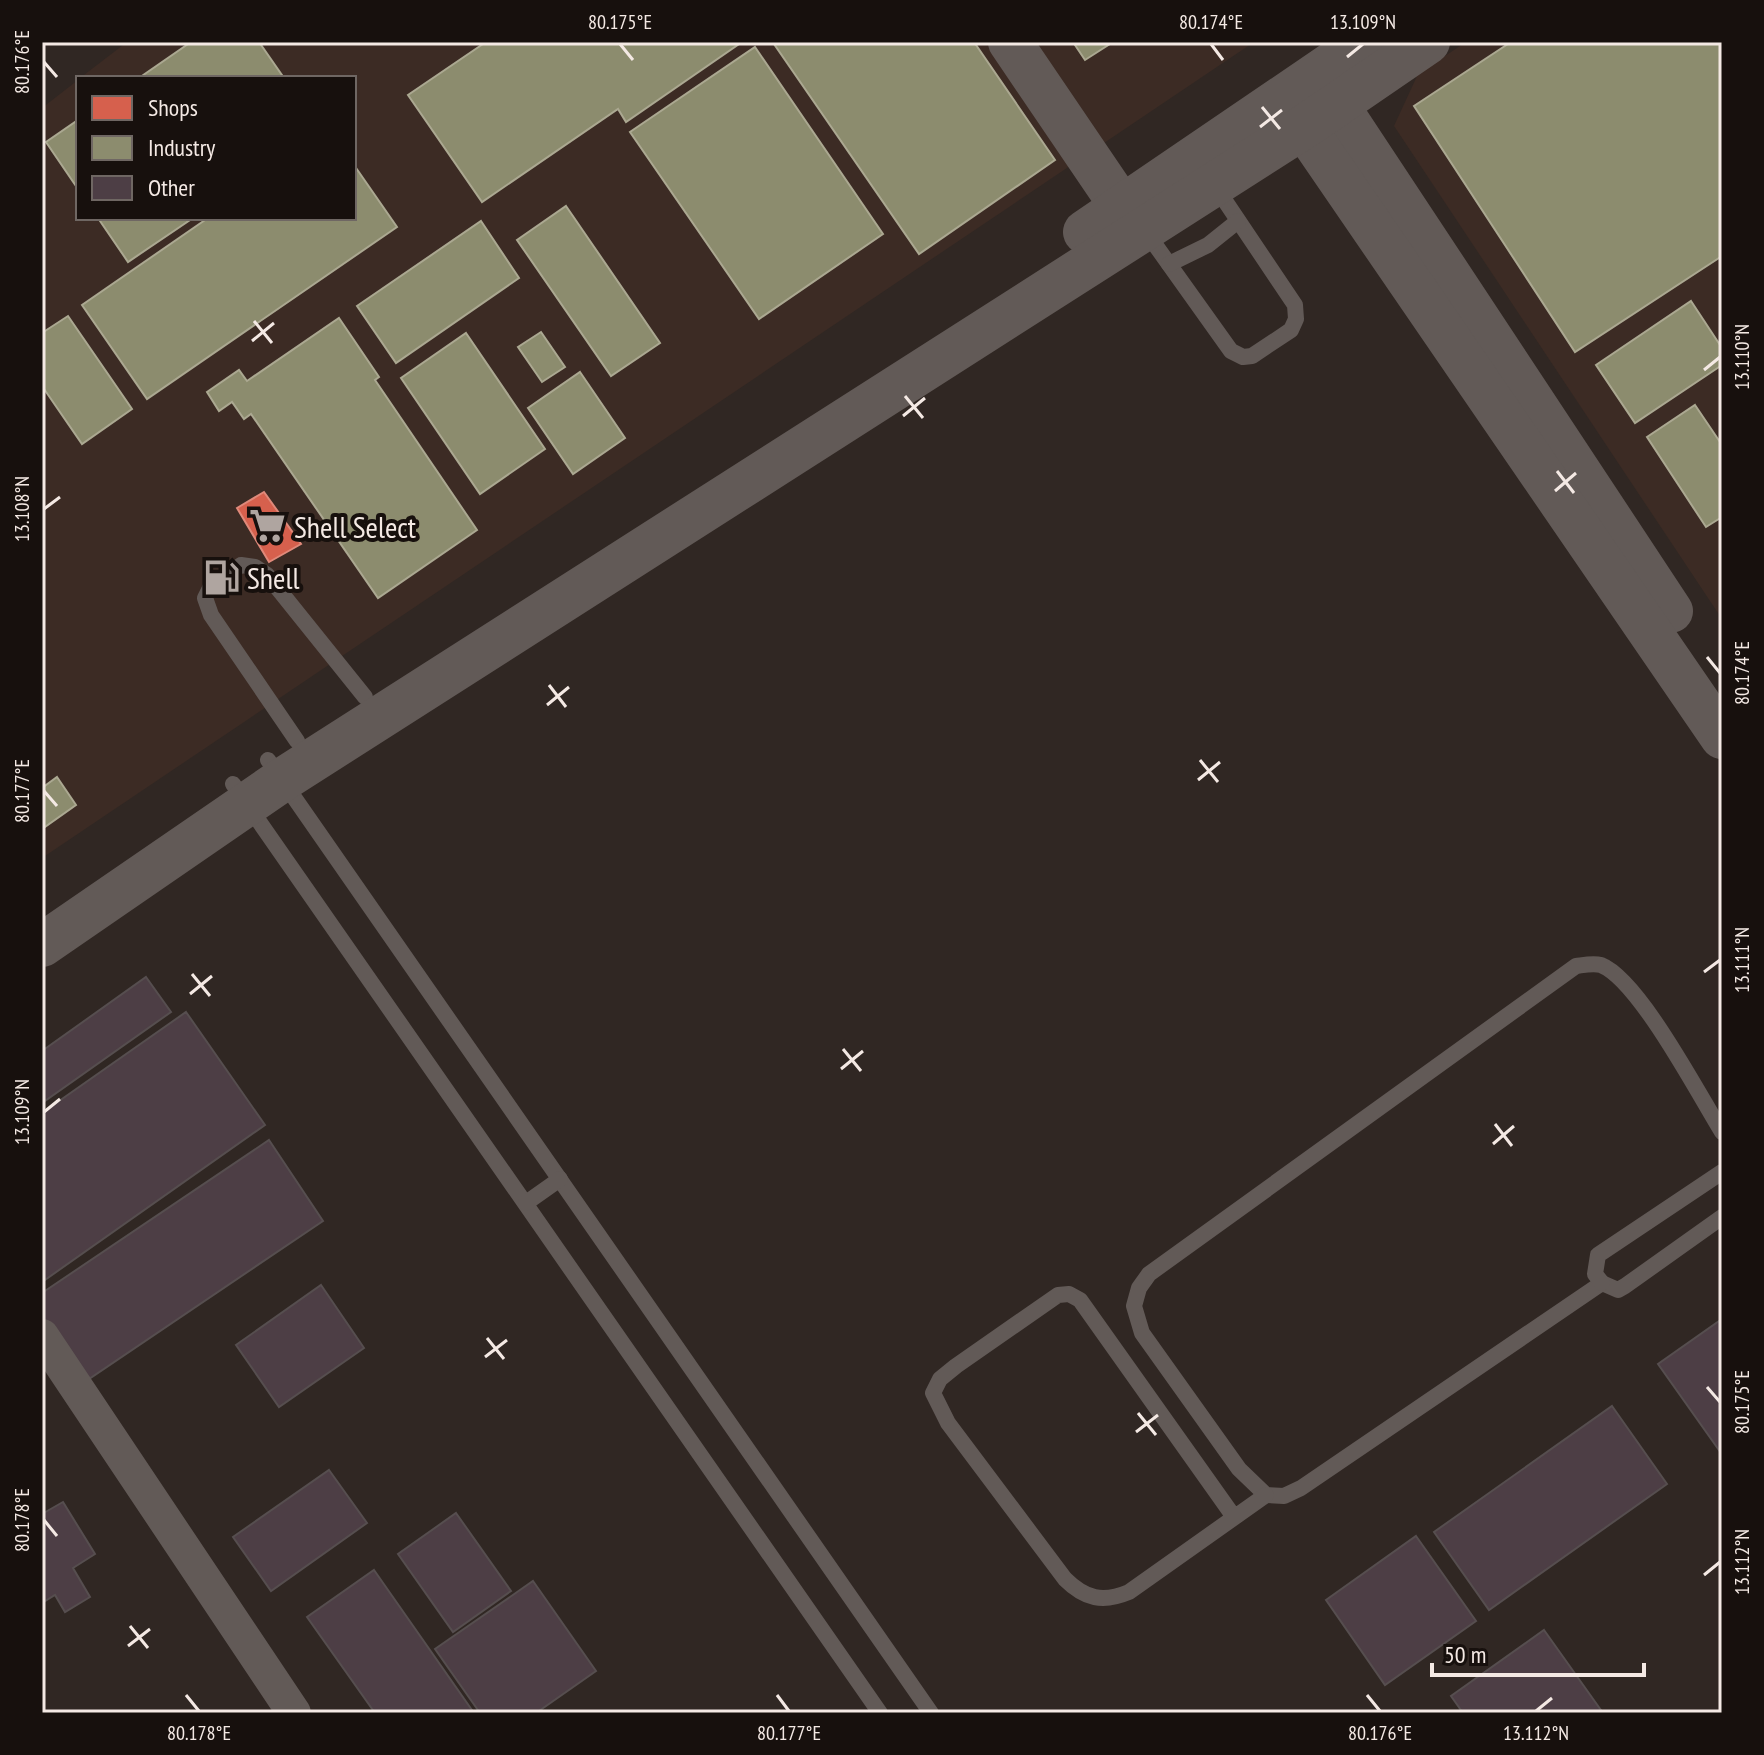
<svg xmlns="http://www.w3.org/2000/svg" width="1764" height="1755" font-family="'PT Sans Narrow',sans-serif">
	<rect width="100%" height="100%" fill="#302723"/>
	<g fill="#3c2b24">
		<path d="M127,42H1254L42,858V108L78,80V218H354V78H80Z"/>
		<path d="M1466,42H1722V619L1394,126L1418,74Z"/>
	</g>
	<path fill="#d6604d" stroke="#df897a" stroke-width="2" d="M264,492L301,544L269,562L237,508Z"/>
	<g fill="#8c8c6e" stroke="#aba891" stroke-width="2">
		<path d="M191,42H259L284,78H139Z"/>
		<path d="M486,42H742L626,122L618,109L482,202L408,95Z"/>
		<path d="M777,42H974L1055,160L919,254L774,44Z"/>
		<path d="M1073,42H1113L1085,60Z"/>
		<path d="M1511,42H1722V256L1575,352L1414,106Z"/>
		<path d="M755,47L883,234L759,319L630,132Z"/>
		<path d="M78,120V189L46,142Z"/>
		<path d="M354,165L397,227L147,399L82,305L208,218H354Z"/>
		<path d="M566,206L660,343L611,376L517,240Z"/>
		<path d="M98,218H193L128,262Z"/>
		<path d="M481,221L519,278L396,363L357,306Z"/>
		<path d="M1691,301L1722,348V365L1635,423L1596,365Z"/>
		<path d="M68,316L132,409L82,444L42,386V333Z"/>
		<path d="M339,318L379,377L375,380L477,530L378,598L251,414L244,419L232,402L219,411L207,392L239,370L247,381Z"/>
		<path d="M541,332L565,367L542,382L518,347Z"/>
		<path d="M466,333L545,449L480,494L401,378Z"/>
		<path d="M580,372L625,438L573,474L528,408Z"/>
		<path d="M1695,405L1722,445V517L1706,527L1647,437Z"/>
		<path d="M57,777L76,805L42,829V788Z"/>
	</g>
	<g fill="#4d3e45" stroke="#564e4f" stroke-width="2">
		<path d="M146,977L171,1012L42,1103V1051Z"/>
		<path d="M186,1012L265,1125L42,1282V1113Z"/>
		<path d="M269,1140L323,1221L83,1383L42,1321V1293Z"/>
		<path d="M321,1285L364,1348L279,1407L236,1345Z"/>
		<path d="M1722,1319V1452L1721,1453L1658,1364Z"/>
		<path d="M1612,1406L1667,1484L1489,1610L1434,1532Z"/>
		<path d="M329,1470L367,1523L271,1591L233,1537Z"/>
		<path d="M63,1502L95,1554L73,1568L90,1597L65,1612L55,1595L42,1603V1514Z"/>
		<path d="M456,1513L511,1591L453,1632L398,1554Z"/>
		<path d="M1416,1536L1476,1621L1385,1685L1326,1600Z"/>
		<path d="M374,1570L474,1713H375L307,1617Z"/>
		<path d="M533,1581L596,1671L536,1713H480L435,1649Z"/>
		<path d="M1544,1630L1603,1713H1463L1451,1696Z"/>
	</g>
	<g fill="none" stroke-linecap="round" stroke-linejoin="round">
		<g stroke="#625a57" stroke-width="16">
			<path d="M1146,232L1231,351L1243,357L1252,356L1291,330L1296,319L1295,305L1215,186"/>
			<path d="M1169,264L1208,245L1238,221"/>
			<path d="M297,741L211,615L205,598L211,586L241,565L255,567L267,575L365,697"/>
			<path d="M268,760L931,1713"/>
			<path d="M233,784L880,1713"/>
			<path d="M1722,1132C1699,1095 1639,980 1601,965C1593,963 1584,965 1576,966L1149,1274L1139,1288L1134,1306L1142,1333L1239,1469L1266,1495L1284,1496L1301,1488L1602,1283L1618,1290L1625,1286L1722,1217"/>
			<path d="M526,1203L560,1179"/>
			<path d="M1602,1283L1595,1274L1598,1255L1722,1172"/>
			<path d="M1234,1517L1080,1300L1069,1294L1058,1295L956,1366L940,1379L933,1393L948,1423L1065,1579C1085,1599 1103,1603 1129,1592L1266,1495"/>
		</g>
		<path stroke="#625a57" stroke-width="34" d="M42,1336L294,1713"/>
		<g stroke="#625a57" stroke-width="44">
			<path d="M1010,42L1122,207"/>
			<path d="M1321,81L1671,611"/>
			<path d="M1287,103L1722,737"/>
			<path d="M1085,232L1364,42"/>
			<path d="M42,945L282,780L1304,127L1428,42"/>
		</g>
	</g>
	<path fill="none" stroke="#f4e9e4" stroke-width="3" d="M620,44L633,60M1211,44L1223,60M1347,57L1363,44M44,62L57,77M1262,107L1280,129M1260,127L1282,110M254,321L272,343M252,341L274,323M1704,370L1720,357M905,396L923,418M903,416L925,398M1557,471L1574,493M1555,491L1576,473M44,509L60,497M1707,657L1720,673M549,685L566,707M547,705L569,687M1200,760L1218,782M1198,780L1220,762M44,791L57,806M1704,972L1720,960M192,974L210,996M190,994L212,976M843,1049L861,1071M841,1069L863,1051M44,1112L60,1099M1495,1124L1512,1146M1493,1144L1514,1126M487,1338L504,1359M485,1357L507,1340M1707,1387L1720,1402M1138,1413L1156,1435M1136,1432L1158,1415M44,1520L57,1536M1704,1575L1720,1562M130,1626L148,1648M128,1646L150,1629M186,1695L199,1711M777,1695L789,1711M1367,1695L1380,1711M1536,1711L1552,1698"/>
	<defs>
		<symbol id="supermarket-bare" viewBox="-9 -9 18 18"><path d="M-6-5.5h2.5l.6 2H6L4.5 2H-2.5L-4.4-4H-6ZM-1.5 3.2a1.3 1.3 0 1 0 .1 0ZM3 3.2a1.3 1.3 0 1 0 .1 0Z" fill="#afa5a0" stroke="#17100d" stroke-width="2.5" paint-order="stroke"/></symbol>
		<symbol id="fuel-bare" viewBox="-9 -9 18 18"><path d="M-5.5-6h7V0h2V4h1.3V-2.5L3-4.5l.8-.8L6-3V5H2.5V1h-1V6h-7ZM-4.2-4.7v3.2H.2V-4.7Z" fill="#afa5a0" stroke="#17100d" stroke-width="2.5" paint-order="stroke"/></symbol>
	</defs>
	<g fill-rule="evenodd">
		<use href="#supermarket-bare" x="242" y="500" width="51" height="51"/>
		<use href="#fuel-bare" x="196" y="552" width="51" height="51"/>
	</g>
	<g text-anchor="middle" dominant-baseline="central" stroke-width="8" stroke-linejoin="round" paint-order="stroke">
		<g font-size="30" fill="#f4e9e4" stroke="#17100d" text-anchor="start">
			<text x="294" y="526">Shell Select</text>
			<text x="247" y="577">Shell</text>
		</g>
	</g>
	<rect width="1764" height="1755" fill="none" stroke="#17100d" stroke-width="88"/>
	<rect x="76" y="76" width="280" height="144" fill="#17100d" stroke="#6f6763" stroke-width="2"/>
	<rect x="92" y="96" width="40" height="24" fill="#d6604d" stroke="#6f6763" stroke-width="2"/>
	<text x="148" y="116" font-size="24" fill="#f4e9e4">Shops</text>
	<rect x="92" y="136" width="40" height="24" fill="#8c8c6e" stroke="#6f6763" stroke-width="2"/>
	<text x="148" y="156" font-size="24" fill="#f4e9e4">Industry</text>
	<rect x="92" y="176" width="40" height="24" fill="#4d3e45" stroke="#6f6763" stroke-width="2"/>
	<text x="148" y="196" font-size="24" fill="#f4e9e4">Other</text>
	<path d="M1432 1663v12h212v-12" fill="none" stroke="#f4e9e4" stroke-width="4"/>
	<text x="1444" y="1663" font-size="24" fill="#f4e9e4" stroke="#17100d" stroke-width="6" paint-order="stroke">50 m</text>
	<rect x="44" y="44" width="1676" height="1667" fill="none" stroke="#f4e9e4" stroke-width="3"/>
	<g font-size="20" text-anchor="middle" fill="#f4e9e4">
		<text x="620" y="29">80.175°E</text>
		<text x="1211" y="29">80.174°E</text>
		<text x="1363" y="29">13.109°N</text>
		<text transform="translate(22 62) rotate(-90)" y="7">80.176°E</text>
		<text transform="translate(1742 357) rotate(-90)" y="7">13.110°N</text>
		<text transform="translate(22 509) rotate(-90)" y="7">13.108°N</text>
		<text transform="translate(1742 673) rotate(-90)" y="7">80.174°E</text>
		<text transform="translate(22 791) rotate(-90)" y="7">80.177°E</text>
		<text transform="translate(1742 960) rotate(-90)" y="7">13.111°N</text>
		<text transform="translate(22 1112) rotate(-90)" y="7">13.109°N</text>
		<text transform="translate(1742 1402) rotate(-90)" y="7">80.175°E</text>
		<text transform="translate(22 1520) rotate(-90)" y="7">80.178°E</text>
		<text transform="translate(1742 1562) rotate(-90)" y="7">13.112°N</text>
		<text x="199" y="1740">80.178°E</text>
		<text x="789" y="1740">80.177°E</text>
		<text x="1380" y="1740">80.176°E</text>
		<text x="1536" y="1740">13.112°N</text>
	</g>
</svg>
